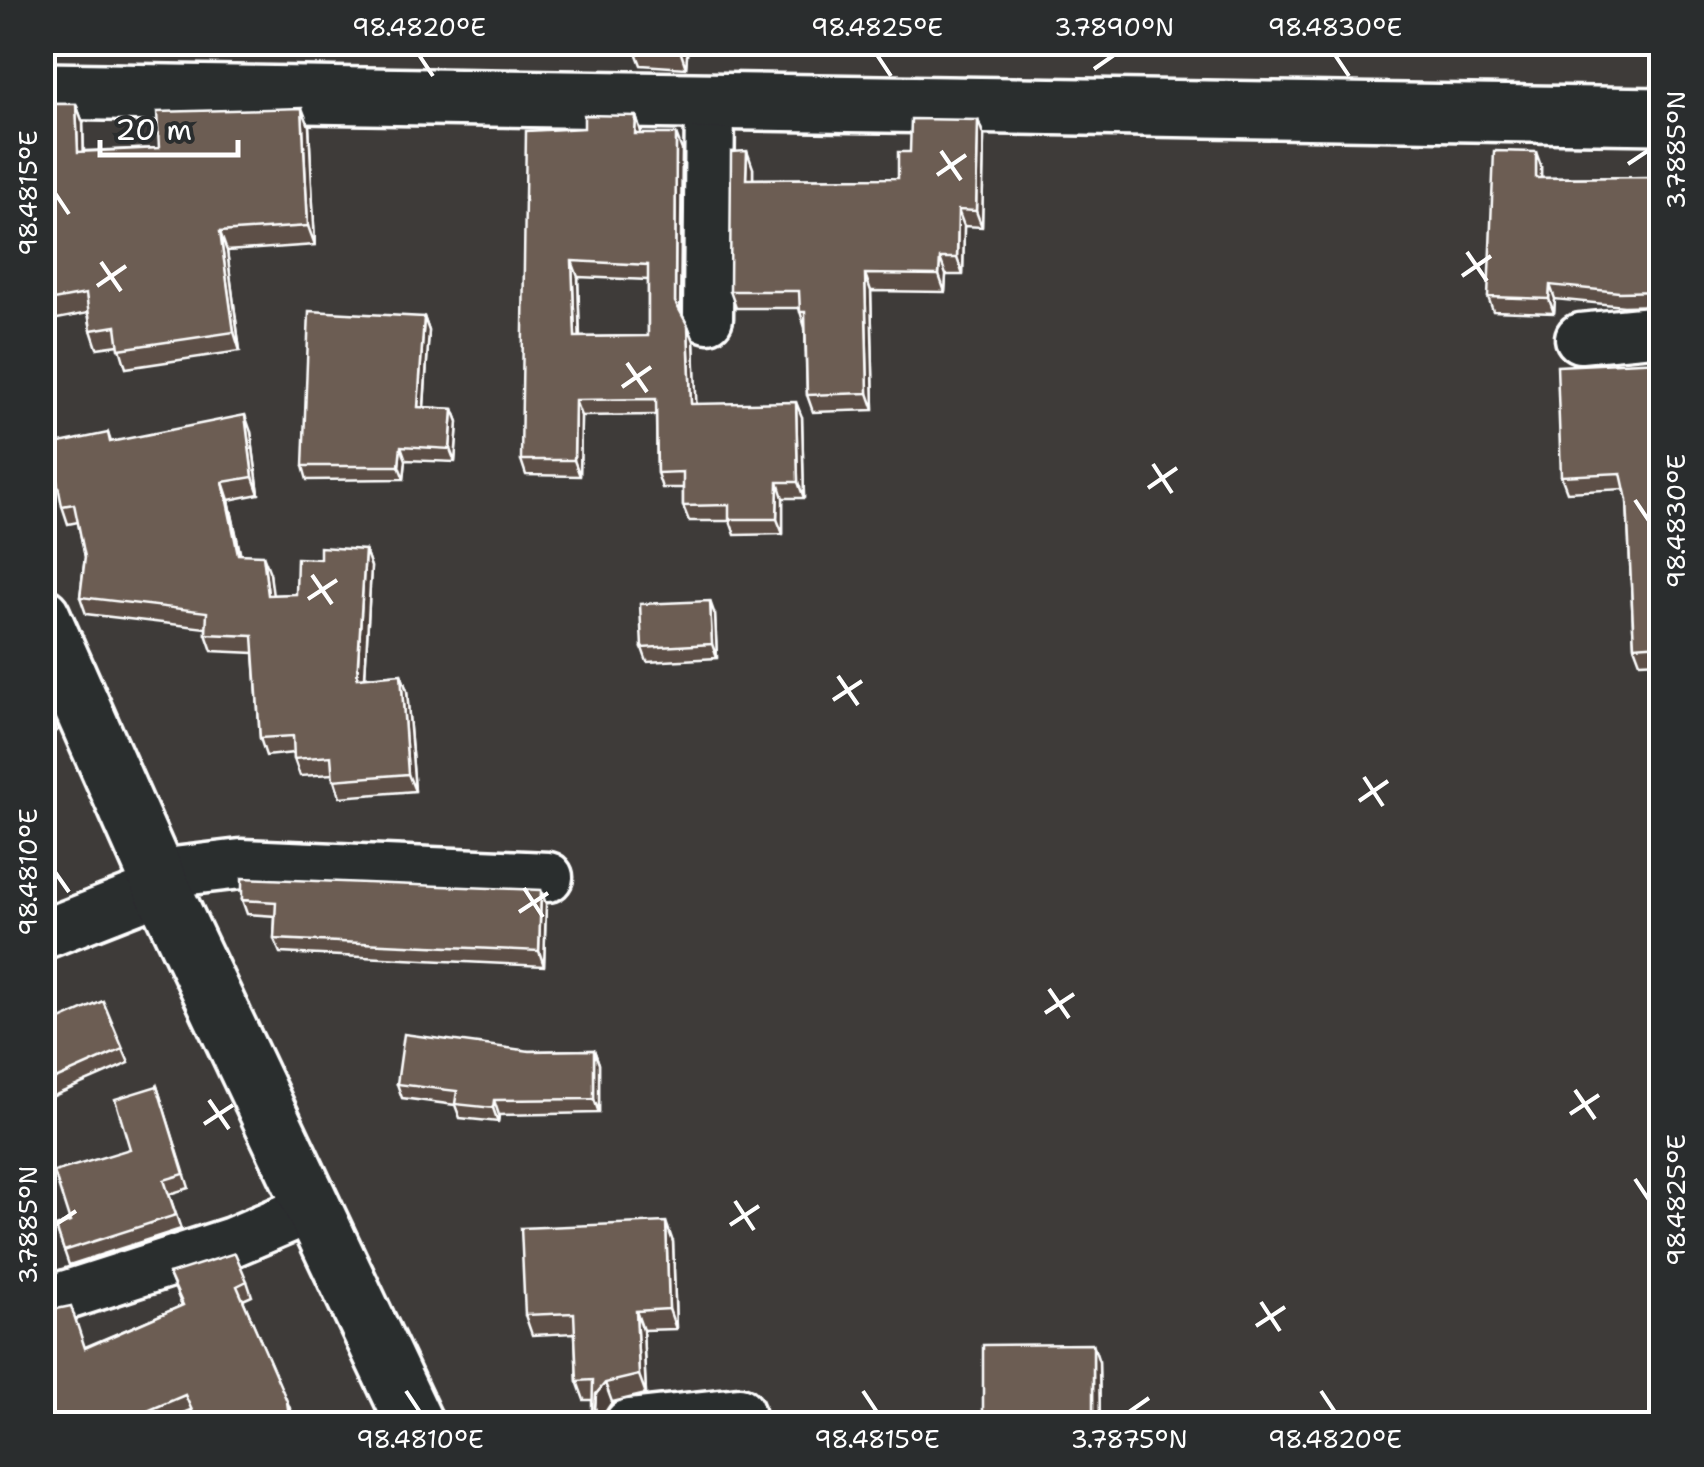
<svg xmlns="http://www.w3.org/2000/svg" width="1704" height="1467" font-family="'Shantell Sans',sans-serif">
	<rect width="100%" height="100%" fill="#3e3b39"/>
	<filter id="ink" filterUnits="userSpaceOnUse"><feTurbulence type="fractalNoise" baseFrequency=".01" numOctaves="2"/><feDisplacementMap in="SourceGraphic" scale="20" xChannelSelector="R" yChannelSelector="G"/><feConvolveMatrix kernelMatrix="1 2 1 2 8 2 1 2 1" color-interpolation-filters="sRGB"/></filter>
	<g filter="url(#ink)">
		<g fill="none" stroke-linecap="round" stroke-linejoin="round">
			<defs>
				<g id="street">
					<path d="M708,318L710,101"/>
					<path d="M1580,338L1662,330"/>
					<path d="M157,874L241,864L548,877"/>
					<path d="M42,935L162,888"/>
					<path d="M42,1303L232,1242L312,1208"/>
					<path d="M629,1424L739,1412"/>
				</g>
				<g id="secondary">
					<path d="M42,91L1662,116"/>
					<path d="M42,616L162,888L415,1424"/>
				</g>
			</defs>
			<use href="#street" stroke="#fff" stroke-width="55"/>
			<use href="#secondary" stroke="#fff" stroke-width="62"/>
			<use href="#street" stroke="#2a2d2e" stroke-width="48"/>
			<use href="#secondary" stroke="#2a2d2e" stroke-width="55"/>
		</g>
		<g fill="#5d5047" stroke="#fff" stroke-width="2.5" fill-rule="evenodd">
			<path d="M370,42H406V47L371,46Z"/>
			<path d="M635,42H688L686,68L641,65L634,47Z"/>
			<path d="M42,104H76L83,123L84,151L159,148L309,126L315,245L227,251L240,351L126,368L119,345L97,348L91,330L88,313L42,322Z"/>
			<path d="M636,116L641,134L682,150L681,312L688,326L694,341L696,404L802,417L804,498H783V534L735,535L730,521H689L683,506V488H662L657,473L656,415L581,416L580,476L526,475L521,460L584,128ZM578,277L648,280V336L580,337Z"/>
			<path d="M978,120L984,137L982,227L964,226L963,275H946L945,292L871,291L874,410L813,412L807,395L805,328L799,308H736L730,291L753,168V179L898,178L910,152Z"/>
			<path d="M1541,166V178L1662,177V305L1624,306L1555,299L1554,313L1493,311L1488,297Z"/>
			<path d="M424,317L429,331L424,407L453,409L458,422L455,462L406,460L404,479L307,480L303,466Z"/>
			<path d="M1662,361V661L1640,662L1634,646L1627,500L1624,489L1567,492L1561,476Z"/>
			<path d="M251,432L259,494L229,500L240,554L270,573L272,595L296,594L320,559L365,550L371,567L365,677L401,674L407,691L415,791L340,797L333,774L300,776L294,759V753L266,756L260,738L254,653L212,651L206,634V628L86,614L80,597L85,557L78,522L68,524L62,506L108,433L111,442Z"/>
			<path d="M715,615L717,658L647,662L642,648Z"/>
			<path d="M42,695L58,730L42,739Z"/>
			<path d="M242,900L546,904L544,966L280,953L274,939L275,916L247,914Z"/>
			<path d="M42,1028L123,1049L129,1063L42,1101Z"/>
			<path d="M594,1050L599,1064V1113L499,1115L498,1122L460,1118L455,1105L402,1098L397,1084L530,1051Z"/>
			<path d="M157,1086L189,1188L169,1194L181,1229L69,1265L56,1227L70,1222L130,1149Z"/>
			<path d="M673,1242L676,1329L643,1330L646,1394L612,1402L604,1414L602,1423L592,1424V1400H584L577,1381L575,1333L532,1335L525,1315Z"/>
			<path d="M169,1274L247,1281L252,1296L243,1300L293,1416L294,1424H197L190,1410L156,1424H42L85,1347L182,1306Z"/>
			<path d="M1099,1362L1100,1424H983Z"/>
		</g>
		<g fill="#4c413a" stroke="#fff" stroke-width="2.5">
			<path d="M680,42H688L686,68L680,50Z"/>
			<path d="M76,104L83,123L84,170L78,152Z"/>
			<path d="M302,108L309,126L315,245L308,226Z"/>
			<path d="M636,116L641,132V150L635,134Z"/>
			<path d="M978,120L984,137L982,227L976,211Z"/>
			<path d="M676,134L682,150L680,318L675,302Z"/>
			<path d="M747,151L753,168V195L746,179Z"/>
			<path d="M1536,152L1541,166V192L1536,178Z"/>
			<path d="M958,210L964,226L963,275L957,258Z"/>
			<path d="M220,232L227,251L240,351L234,332Z"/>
			<path d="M940,258L946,275L945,292L939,275Z"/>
			<path d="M572,261L578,277L580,352L575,337Z"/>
			<path d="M865,274L871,291L874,410L868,393Z"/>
			<path d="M1550,285L1555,299L1554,313L1549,299Z"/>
			<path d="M424,317L429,331L423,420L418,407Z"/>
			<path d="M688,326L694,341L697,420L691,404Z"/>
			<path d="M575,400L581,416L580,476L574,460Z"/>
			<path d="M796,402L802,417L804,498L798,482Z"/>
			<path d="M453,409L458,422L455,462L450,449Z"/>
			<path d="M245,415L251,432L259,494L253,477Z"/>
			<path d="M401,446L406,460L404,479L399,466Z"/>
			<path d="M223,482L229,500L244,571L238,554Z"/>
			<path d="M778,482L783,498V534L777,519Z"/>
			<path d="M365,550L371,567L364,695L357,678Z"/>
			<path d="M263,555L270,573L275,612L268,595Z"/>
			<path d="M710,601L715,615L717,658L712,644Z"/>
			<path d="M401,674L407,691L415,791L408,774Z"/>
			<path d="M541,890L546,904L544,966L539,951Z"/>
			<path d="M594,1050L599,1064V1113L594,1099Z"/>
			<path d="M494,1100L499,1115L498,1122L493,1108Z"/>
			<path d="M666,1222L673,1242L676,1329L669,1309Z"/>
			<path d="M636,1311L643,1330L646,1394L639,1375Z"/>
			<path d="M1093,1344L1099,1362L1100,1424H1095L1093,1419Z"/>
			<path d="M605,1383L612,1402L604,1414L602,1424L595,1408L596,1394Z"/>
			<path d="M287,1401L293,1416L294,1424H290Z"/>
		</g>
		<g fill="#6c5d53" stroke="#fff" stroke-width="2.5" fill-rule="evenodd">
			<path d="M635,42H680V50L634,47Z"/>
			<path d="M42,104H76L78,152L159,148L157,112L302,108L308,226L220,232L234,332L119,349L116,326L91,330L86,294L42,302Z"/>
			<path d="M584,115L636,116L635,134H676L675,302L688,326L691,404L796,402L798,482H778L777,519H729V505L683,506V472L657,473L656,399L575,400L574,460H521L526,131L584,128ZM572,261L648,265V336L575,337Z"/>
			<path d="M911,119L978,120L976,211L958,210L957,258H940L939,275L865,274L868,393L807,395L805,312H800L799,291H730L731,152L747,151L746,179L898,178V152H910Z"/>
			<path d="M1494,151L1536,152V178L1662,177V291L1619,292L1550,285L1549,299L1488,297Z"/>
			<path d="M309,311L424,317L418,407L453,409L450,449L401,446L399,466H303Z"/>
			<path d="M1662,361V644L1634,646L1627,500L1621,473L1561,476L1557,366Z"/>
			<path d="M245,415L253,477L223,482L238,554L263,555L268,595L296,594L297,558L320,559V547L365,550L357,678L401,674L408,774L333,780L331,756L294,759L293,736L260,738L253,636L206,634L207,612L80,597L85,557L74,504L62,506L50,445L108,433L110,442Z"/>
			<path d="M710,601L712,644L642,648L640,604Z"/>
			<path d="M42,695L53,717L42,723Z"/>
			<path d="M242,878L541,890L539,951L274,939L276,902L242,900Z"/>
			<path d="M103,1001L123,1049L42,1085V1028Z"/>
			<path d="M404,1034L530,1051L594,1050V1099L494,1100L493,1108L455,1104L457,1091L397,1084Z"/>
			<path d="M157,1086L184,1174L164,1180L176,1215L64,1251L56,1227L70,1222L54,1172L130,1149L115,1099Z"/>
			<path d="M666,1222L669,1309L636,1311L639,1375L605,1383L596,1394L595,1408L600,1421L605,1424H592L593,1380L577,1381L574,1313L525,1315L521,1228Z"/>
			<path d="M235,1253L247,1281L237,1286L287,1401L290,1424H198L185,1395L117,1424H42V1312L71,1306L85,1348L183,1305L169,1274Z"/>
			<path d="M1093,1344V1419H1082V1424H983V1345Z"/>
		</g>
	</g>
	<path fill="none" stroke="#fff" stroke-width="4" d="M419,55L433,76M877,55L891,76M1335,55L1349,76M1094,69L1114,55M941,151L961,180M1628,164L1649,150M937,175L966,155M55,193L69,214M1467,252L1487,281M101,262L121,291M1462,276L1491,256M97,286L126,266M627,363L647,392M622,387L651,367M1153,464L1172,493M1148,488L1177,468M1635,500L1649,521M312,575L332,604M308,599L337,580M838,676L858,705M833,700L862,681M1364,777L1383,806M1359,801L1388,781M55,872L69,892M524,888L543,917M519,912L548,893M1049,989L1069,1018M1045,1013L1074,994M1575,1090L1595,1119M209,1100L229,1129M1570,1114L1599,1095M204,1124L233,1105M1635,1179L1649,1200M735,1201L754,1230M55,1225L76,1211M730,1225L759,1206M1261,1302L1280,1331M1256,1326L1285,1307M406,1391L420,1412M863,1391L877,1412M1321,1391L1335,1412M1129,1412L1149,1398"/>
	<rect width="1704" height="1467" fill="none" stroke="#2a2d2e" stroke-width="110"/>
	<path d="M100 140v15h138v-15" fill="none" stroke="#ffffff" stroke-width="5"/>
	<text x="115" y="140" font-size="30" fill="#ffffff" stroke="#2a2d2e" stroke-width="8" paint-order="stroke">20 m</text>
	<rect x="55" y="55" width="1594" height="1357" fill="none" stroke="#fff" stroke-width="4"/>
	<g font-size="25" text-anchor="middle" fill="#fff">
		<text x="419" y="36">98.4820°E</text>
		<text x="877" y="36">98.4825°E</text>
		<text x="1114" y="36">3.7890°N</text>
		<text x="1335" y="36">98.4830°E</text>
		<text transform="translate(1676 150) rotate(-90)" y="9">3.7885°N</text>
		<text transform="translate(28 193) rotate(-90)" y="9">98.4815°E</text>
		<text transform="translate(1676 521) rotate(-90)" y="9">98.4830°E</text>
		<text transform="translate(28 872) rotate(-90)" y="9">98.4810°E</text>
		<text transform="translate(1676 1200) rotate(-90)" y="9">98.4825°E</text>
		<text transform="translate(28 1225) rotate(-90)" y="9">3.7885°N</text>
		<text x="420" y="1448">98.4810°E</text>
		<text x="877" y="1448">98.4815°E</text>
		<text x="1129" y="1448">3.7875°N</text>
		<text x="1335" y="1448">98.4820°E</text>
	</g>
</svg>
